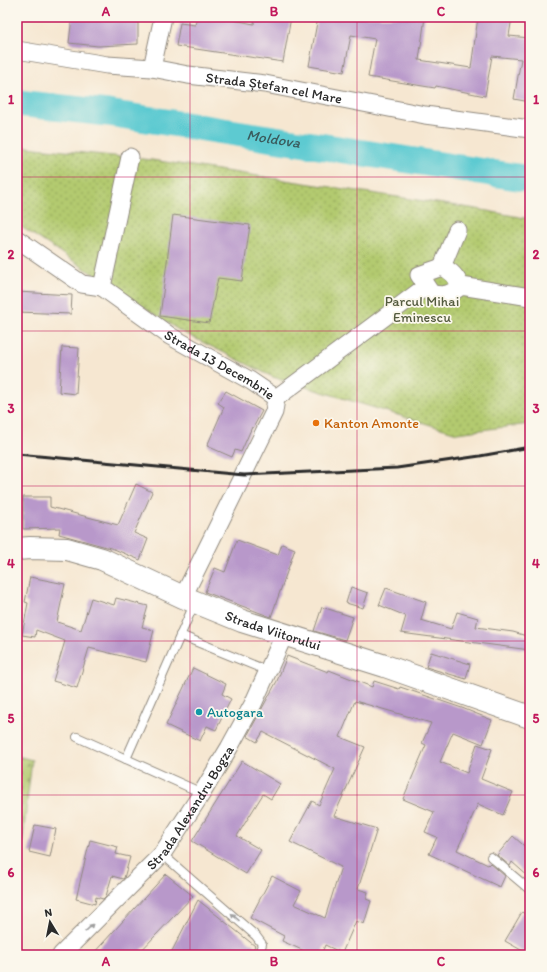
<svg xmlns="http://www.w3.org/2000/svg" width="547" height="972" font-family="Itim,sans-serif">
	<defs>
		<pattern id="cemetery-stones" width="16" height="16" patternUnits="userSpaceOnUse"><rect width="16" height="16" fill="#b3ca6f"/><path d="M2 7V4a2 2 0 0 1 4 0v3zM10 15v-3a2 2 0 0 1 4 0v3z" fill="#92a45b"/></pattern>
		<pattern id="park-dots" width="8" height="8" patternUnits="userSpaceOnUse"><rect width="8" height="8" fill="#b3ca6f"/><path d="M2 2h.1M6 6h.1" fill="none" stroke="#92a45b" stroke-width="1.8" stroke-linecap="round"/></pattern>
	</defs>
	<rect width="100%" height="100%" fill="#fbf7ec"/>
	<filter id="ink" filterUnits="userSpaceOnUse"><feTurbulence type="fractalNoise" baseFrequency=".025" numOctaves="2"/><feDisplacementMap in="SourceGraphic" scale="8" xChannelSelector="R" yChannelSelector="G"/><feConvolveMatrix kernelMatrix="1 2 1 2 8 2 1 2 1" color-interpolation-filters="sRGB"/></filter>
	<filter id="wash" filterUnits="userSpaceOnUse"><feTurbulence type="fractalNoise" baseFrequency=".012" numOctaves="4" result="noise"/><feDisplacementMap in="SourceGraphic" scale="16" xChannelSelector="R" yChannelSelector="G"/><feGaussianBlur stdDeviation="0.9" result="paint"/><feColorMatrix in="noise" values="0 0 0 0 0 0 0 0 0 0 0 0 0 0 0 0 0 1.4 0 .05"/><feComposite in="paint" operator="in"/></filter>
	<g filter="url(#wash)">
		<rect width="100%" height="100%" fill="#f6e7d1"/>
		<path fill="url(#cemetery-stones)" stroke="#6f7a4d" d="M17,756L32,760L18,879L17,878Z"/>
		<path fill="url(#park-dots)" stroke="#6f7a4d" d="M17,146L152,160L477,209L530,219V424L457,433L273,377L180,331L17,224Z"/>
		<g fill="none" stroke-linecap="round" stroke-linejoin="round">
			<path stroke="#5dcad1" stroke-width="27" id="s1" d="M17,103L108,113L530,179"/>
		</g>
		<g id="blocks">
			<g fill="#b898ca">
				<path d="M72,17L101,19V21H138V44L98,46L69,43Z"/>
				<path d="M197,17H218L254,24L255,17H291L283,62L176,46L180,23L195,25Z"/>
				<path d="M318,17H425L419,60L471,68L478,17H512L509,36L530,38V102L514,99L521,59L492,56L485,96L436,86L435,88L368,77L375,39L351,35L344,72L309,66Z"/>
				<path d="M173,215L250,225L242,281L218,278L209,323L160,316Z"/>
				<path d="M17,292L72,295L71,314L17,312Z"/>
				<path d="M62,347L79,348L76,394L59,392Z"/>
				<path d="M226,391L262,411L253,428L252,427L241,452L235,450L232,457L207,446L224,407L218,403Z"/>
				<path d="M136,484L152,492L134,533L148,539L140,560L114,549L59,534L60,528L23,529V497H50V507L118,525Z"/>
				<path d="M237,540L278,555L282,544L295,549L271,617L205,592L215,568L225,572Z"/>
				<path d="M30,577L65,584L57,622L81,630L91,598L114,605L116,598L148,606L142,627L154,630L146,662L89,648L77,688L53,681L65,641L36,630L35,637L22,635L28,603L25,602Z"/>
				<path d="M351,587L368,593L363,608L346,603Z"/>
				<path d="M386,588L426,602L421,620L451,629L457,612L478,618L476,627L513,632L530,637V650L401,633L406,616L379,605Z"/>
				<path d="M322,607L353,617L345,640L314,631Z"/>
				<path d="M431,652L470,664L466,679L426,667Z"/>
				<path d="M287,656L328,672L329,670L372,687L374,681L399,689L400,687L462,708L492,720L483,744L453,732L440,762L467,773L477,744L492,749L481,779L513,792L503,815L478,804L457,850L488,865L490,863L505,876L500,887L429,854L437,837L425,832L434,812L403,799L426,745L422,743L431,723L355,701L340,737L365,747L334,816L377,829L358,889L368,892L366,899L371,901L364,924L356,921L342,953L325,945L321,955H313L282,941L284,936L250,918L272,876L301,891L294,904L325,918L341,867L290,842L312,801L319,805L335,769L263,732L257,742L247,736L277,681Z"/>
				<path d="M193,668L226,684L222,694L231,699L216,730L207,726L200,741L166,725Z"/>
				<path d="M242,761L280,784L271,799L263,794L237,836L261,850L246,874L192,841Z"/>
				<path d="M35,825L56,829L50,857L29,852Z"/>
				<path d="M513,836L530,851V878L512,862L510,866L497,855Z"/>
				<path d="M90,840L118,847L116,854L130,857L124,878L123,879L112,876L106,896L103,899L96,897L95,904L76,899Z"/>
				<path d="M166,874L193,896L137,955H92Z"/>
				<path d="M198,900L255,946L249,955H170Z"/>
				<path d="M522,912L530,917V955L505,941Z"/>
			</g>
		</g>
	</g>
	<g filter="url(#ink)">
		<use href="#blocks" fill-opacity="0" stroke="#90897e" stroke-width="1"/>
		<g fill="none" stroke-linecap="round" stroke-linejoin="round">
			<defs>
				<g id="lane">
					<path d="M180,635L268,671"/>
					<path d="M77,737L202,793"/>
					<path d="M126,759L195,602"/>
					<path d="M162,854L256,936L262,944L259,955"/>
					<path d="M491,857L530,890"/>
				</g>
				<g id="street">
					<path id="s2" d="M17,50L107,65L152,68L188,75L265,84L425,115L530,129"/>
					<path d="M152,68L163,17"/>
					<path id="s3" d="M130,157L102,287L170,336L251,381L276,398L274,412L183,597"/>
					<path d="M17,239L82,284L102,287"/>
					<path d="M442,267L457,230"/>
					<path d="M461,286C456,277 452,271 442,267L419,275L431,293C444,297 451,294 461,286L530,297"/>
					<path d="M276,398L425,287"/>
					<path id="s4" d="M61,955L162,854L202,793L229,748L253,704L284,635"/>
				</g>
				<g id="secondary">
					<path id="s5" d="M17,549L30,548L67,549L102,559L183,597L242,621L385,666L530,717"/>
				</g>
			</defs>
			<use href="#lane" stroke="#90897e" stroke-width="10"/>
			<use href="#street" stroke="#90897e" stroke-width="19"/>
			<use href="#secondary" stroke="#90897e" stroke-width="24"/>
			<use href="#lane" stroke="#fff" stroke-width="8"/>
			<use href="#street" stroke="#fff" stroke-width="17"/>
			<use href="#secondary" stroke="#fff" stroke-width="22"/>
			<path stroke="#2b2b2b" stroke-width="3" d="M17,454L244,475L397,468L480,456L530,447"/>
		</g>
		<defs><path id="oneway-solid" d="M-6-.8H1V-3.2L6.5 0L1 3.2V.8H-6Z"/></defs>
		<g fill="#a0a0a0">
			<use href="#oneway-solid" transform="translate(235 917) rotate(-139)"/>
			<use href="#oneway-solid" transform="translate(89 928) rotate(-44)"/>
		</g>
	</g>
	<path fill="none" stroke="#c2185b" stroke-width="1" stroke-opacity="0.55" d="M190,17V955M357,17V955M17,177H530M17,331H530M17,486H530M17,641H530M17,795H530"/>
	<circle fill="#e8710a" stroke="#fbf7ec" stroke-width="1.5" cx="316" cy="423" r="4"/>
	<circle fill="#0f9aa8" stroke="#fbf7ec" stroke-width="1.5" cx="199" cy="712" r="4"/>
	<g text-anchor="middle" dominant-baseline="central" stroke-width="3.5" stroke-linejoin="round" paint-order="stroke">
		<g font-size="14" fill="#2b2b2b" stroke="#fbf7ec">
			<text stroke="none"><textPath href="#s2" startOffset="260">Strada Ștefan cel Mare</textPath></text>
			<text stroke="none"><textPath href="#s3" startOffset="274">Strada 13 Decembrie</textPath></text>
			<text stroke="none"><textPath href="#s5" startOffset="272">Strada Viitorului</textPath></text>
			<text stroke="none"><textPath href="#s4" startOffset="197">Strada Alexandru Bogza</textPath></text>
		</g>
		<g font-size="14" fill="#545b3f" stroke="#fbf7ec">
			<text x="422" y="301">Parcul Mihai<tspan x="422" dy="16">Eminescu</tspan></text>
		</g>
		<g font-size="14" fill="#c56008" stroke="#fbf7ec" text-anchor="start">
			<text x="324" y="423">Kanton Amonte</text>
		</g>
		<g font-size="14" fill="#0d838f" stroke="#fbf7ec" text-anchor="start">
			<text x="207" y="712">Autogara</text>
		</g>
		<g font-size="15" font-style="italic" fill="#3a5b5d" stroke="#fbf7ec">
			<text stroke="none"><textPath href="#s1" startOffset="259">Moldova</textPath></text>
		</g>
	</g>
	<rect width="547" height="972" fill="none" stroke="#fbf7ec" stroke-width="44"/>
	<g transform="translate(50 922) rotate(350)" stroke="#fbf7ec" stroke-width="3" paint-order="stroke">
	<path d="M0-3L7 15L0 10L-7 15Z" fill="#2b2b2b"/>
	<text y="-6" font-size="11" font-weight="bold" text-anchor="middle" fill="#2b2b2b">N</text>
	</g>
	<rect x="22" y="22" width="503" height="928" fill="none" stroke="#c2185b" stroke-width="1.5"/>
	<g font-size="13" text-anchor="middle" font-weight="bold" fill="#c2185b">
		<text x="106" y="16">A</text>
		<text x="274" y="16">B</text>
		<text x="441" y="16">C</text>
		<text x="11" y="104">1</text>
		<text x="536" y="104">1</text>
		<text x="11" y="259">2</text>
		<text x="536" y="259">2</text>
		<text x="11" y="413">3</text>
		<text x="536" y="413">3</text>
		<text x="11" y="568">4</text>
		<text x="536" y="568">4</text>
		<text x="11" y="723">5</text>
		<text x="536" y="723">5</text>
		<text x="11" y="877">6</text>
		<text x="536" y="877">6</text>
		<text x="106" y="966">A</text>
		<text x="274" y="966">B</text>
		<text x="441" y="966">C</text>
	</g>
</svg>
